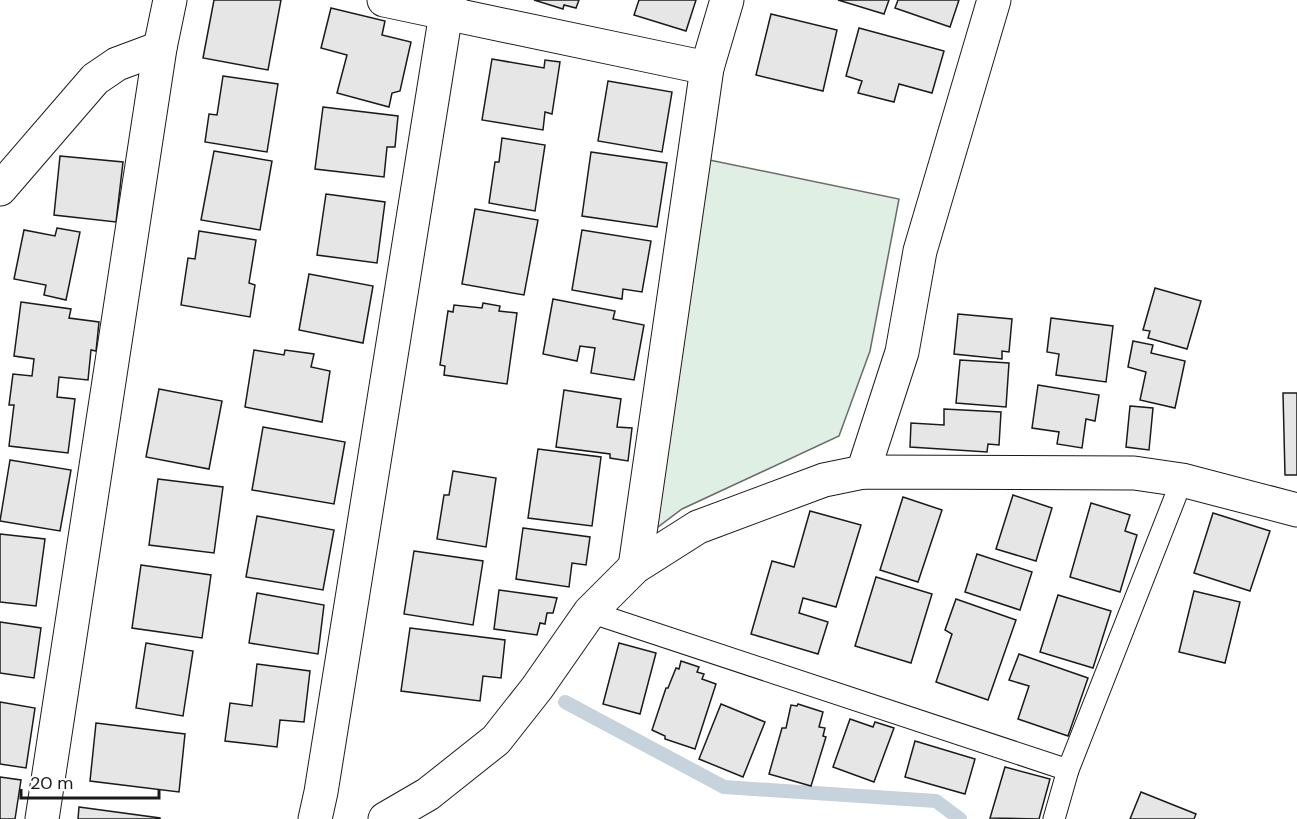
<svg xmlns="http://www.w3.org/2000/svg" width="1297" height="819" font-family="'DM Sans',sans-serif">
	<rect width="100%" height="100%" fill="#fff"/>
	<path fill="#e0efe3" stroke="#6a6a6a" stroke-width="1.5" d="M695,157L899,199L870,351L839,436L682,509L638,542Z"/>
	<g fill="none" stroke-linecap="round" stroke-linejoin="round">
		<path stroke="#c6d2dc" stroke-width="14" d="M565,702L724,787L936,801L960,819"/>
	</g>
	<g fill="#e6e6e6" stroke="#1a1a1a" stroke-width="1.5">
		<path d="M214,0H281L268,70L203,58Z"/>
		<path d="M534,0H579L576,8L564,5L563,9Z"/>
		<path d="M639,0H696L686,31L634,15Z"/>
		<path d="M838,0H889L884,14Z"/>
		<path d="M898,0H959L950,27L895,8Z"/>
		<path d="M331,8L385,21L382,35L411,42L400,91L392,93L389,107L337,93L347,55L321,48Z"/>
		<path d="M771,14L837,30L823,91L756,75Z"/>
		<path d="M859,28L944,51L932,93L899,84L894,102L858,93L862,81L846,76Z"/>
		<path d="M492,59L544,68L545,60L560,62L552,114L545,112L543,130L482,120Z"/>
		<path d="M223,76L278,84L267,152L205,142L209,114L217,115Z"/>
		<path d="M608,81L672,92L662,152L598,141Z"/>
		<path d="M323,107L398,116L395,147H387L384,177L315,169Z"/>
		<path d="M502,138L545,145L535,211L489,203L495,162H499Z"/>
		<path d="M214,151L272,161L260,230L201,220Z"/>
		<path d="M591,152L667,163L657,227L582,216Z"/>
		<path d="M60,156L123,162L116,222L54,215Z"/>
		<path d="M326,194L385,202L377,263L317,255Z"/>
		<path d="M475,209L538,220L524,295L462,284Z"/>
		<path d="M57,228L80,232L66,300L44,295L46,285L14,279L24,230L55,236Z"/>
		<path d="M582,230L651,241L642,292L623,289L622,299L572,290Z"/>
		<path d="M199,231L256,240L249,283L255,285L250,317L181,305L188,258L195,259Z"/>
		<path d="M309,274L373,286L363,343L299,330Z"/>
		<path d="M1155,288L1201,301L1187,349L1148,338L1150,331L1143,330Z"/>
		<path d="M553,299L615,311L613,319L644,325L634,380L591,373L595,348L580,346L577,361L543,354Z"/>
		<path d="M21,302L71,309L69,318L99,322L96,351L91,350L88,380L59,377L57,397L75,399L68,453L9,446L14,405H9L13,374L32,376L34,359L14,356Z"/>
		<path d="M483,303L500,306L499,311L517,313L507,384L444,375L445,366L440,365L448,311L453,312L454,305L482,308Z"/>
		<path d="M958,314L1012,319L1009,352L1002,351V359L954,354Z"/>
		<path d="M1051,318L1113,326L1106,382L1056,375L1059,354L1047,352Z"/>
		<path d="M1133,341L1153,345L1151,353L1185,361L1175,408L1140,400L1146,372L1128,367Z"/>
		<path d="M254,350L284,355L285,350L314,354L311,367L330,371L322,422L245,407Z"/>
		<path d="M960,360L1009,363L1006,407L956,403Z"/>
		<path d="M1038,385L1099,395L1095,421L1086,419L1082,448L1057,444L1059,432L1032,428Z"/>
		<path d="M159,389L222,401L209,469L146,457Z"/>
		<path d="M564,390L621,399L617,427L632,428L628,461L610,458V454L556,447Z"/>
		<path d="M1283,393H1297V475H1285Z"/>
		<path d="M1130,406L1153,408L1149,450L1126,447Z"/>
		<path d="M944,409L1001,412L999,445L988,444L987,452L910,447L911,423L944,425Z"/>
		<path d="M263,427L345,442L334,504L252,490Z"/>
		<path d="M538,449L601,457L592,526L528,518Z"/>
		<path d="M10,460L71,470L60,531L0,521Z"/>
		<path d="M453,471L496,478L486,547L437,539L444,495H449Z"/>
		<path d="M158,479L223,487L214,553L149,545Z"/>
		<path d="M1013,495L1052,508L1036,561L996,549Z"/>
		<path d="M903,497L942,510L918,582L880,570Z"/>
		<path d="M1091,503L1130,515L1125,531L1137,535L1120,592L1070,577Z"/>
		<path d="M810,511L861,525L836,607L803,598L799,613L828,622L818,654L751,634L772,561L794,567Z"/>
		<path d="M1213,513L1270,531L1250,591L1194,573Z"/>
		<path d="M257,516L334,530L323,590L246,577Z"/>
		<path d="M523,528L590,537L586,565L572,563L569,587L516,579Z"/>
		<path d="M0,534L45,539L36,606L0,602Z"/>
		<path d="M414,551L483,561L473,625L404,614Z"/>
		<path d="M977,554L1032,572L1020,610L965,592Z"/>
		<path d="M141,565L211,575L202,638L132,628Z"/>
		<path d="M876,577L932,594L911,663L855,646Z"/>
		<path d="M499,590L557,598L553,613H547L545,624L540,623L537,635L494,629Z"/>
		<path d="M1194,591L1240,602L1225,663L1179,652Z"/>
		<path d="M257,593L324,605L318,654L249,643Z"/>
		<path d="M1058,595L1111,611L1093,668L1040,652Z"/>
		<path d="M956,599L1016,620L988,700L936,682L952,634L945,630Z"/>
		<path d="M0,622L41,628L34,678L0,673Z"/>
		<path d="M410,628L505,640L501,678L483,676L480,701L401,691Z"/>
		<path d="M146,643L193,651L183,716L136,708Z"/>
		<path d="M619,643L656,653L640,714L603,704Z"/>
		<path d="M1019,654L1088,678L1068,736L1018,719L1029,686L1009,680Z"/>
		<path d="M681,661L699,667L697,672L704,674L702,679L716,684L695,749L665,739V736L652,730L666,688H668L676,668L679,669Z"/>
		<path d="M257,664L310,671L304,722L280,720L277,747L225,741L230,703L252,706Z"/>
		<path d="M0,702L35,708L26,768L0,764Z"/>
		<path d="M721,704L765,722L743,777L699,759Z"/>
		<path d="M798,704L823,712L819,727L825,728L823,736L826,737L811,786L769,774L782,728H786L791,705L797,706Z"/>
		<path d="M850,719L873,727L875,722L894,728L874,782L833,767Z"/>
		<path d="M96,723L185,734L179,792L90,781Z"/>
		<path d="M915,741L975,759L965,794L905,777Z"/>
		<path d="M1005,767L1050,779L1039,819L990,818Z"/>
		<path d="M0,777L21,780L15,819H0Z"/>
		<path d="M1141,792L1196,814L1194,819H1130Z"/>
		<path d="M79,807L160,818V819H78Z"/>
	</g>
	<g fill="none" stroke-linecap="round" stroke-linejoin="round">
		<defs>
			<g id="service">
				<path d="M590,612L1068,770"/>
				<path d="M1054,819L1068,770L1182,480"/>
			</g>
			<g id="minor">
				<path d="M384,0L707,68"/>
				<path d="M0,189L95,79L117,64L160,48"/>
				<path d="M863,472L902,352L920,251L994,0"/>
				<path d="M635,567L707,68L727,0"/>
				<path d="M42,819L160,48L170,0"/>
				<path d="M385,819L428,794L496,740L537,688L590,612L635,567L698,527L824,480L863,472L1134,473L1182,480L1297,510"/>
			</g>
			<path id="tertiary" d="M315,819L321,792L446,13L450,0"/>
		</defs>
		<use href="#service" stroke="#1a1a1a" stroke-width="23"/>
		<use href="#minor" stroke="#1a1a1a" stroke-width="35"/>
		<use href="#tertiary" stroke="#1a1a1a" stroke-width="35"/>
		<use href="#service" stroke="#fff" stroke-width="21"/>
		<use href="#minor" stroke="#fff" stroke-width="33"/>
		<use href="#tertiary" stroke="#fff" stroke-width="33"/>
	</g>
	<path d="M21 789v9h138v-9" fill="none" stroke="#1a1a1a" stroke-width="3"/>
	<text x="30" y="789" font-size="18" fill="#1a1a1a" stroke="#ffffff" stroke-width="4.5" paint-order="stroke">20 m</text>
</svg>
